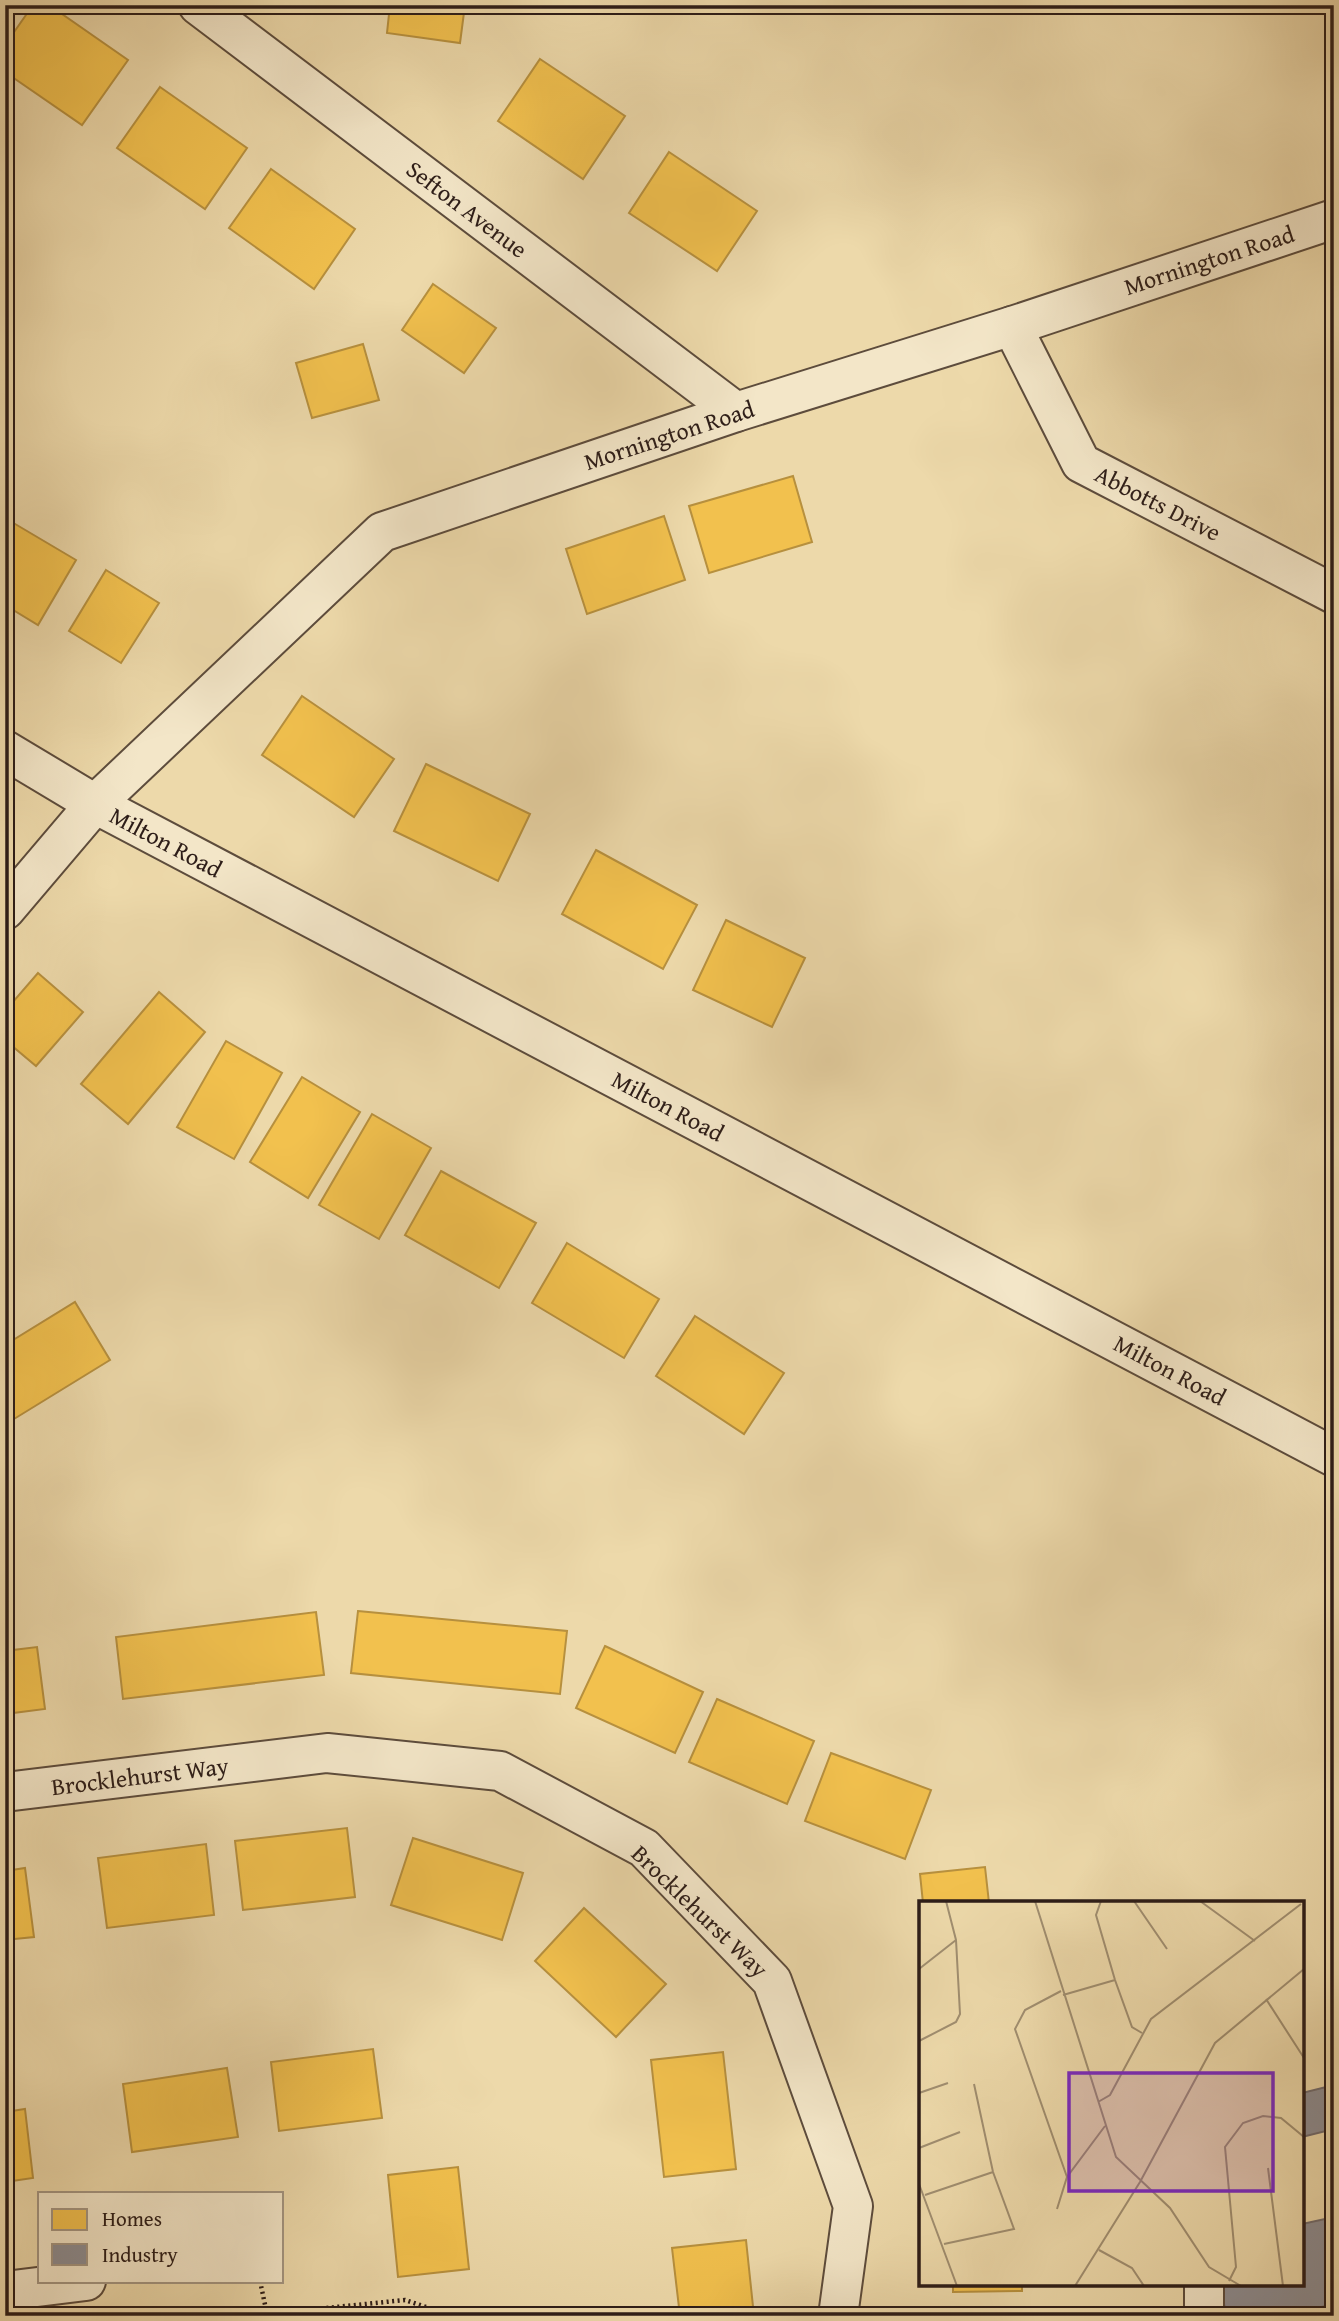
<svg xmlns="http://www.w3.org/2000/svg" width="1339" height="2321" font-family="'Gentium Book Plus',serif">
	<rect width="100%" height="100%" fill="#edd9aa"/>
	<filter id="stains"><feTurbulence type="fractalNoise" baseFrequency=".00286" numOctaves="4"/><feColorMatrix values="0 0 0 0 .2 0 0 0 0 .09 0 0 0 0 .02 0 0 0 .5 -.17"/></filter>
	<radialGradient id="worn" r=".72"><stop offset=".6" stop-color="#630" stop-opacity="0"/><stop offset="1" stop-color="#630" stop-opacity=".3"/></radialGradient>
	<g fill="#f2c14e" stroke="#b7903e" stroke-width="2">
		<path d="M33,5H49L128,60L82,125L5,72V45Z"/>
		<path d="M390,5H465L460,43L387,33Z"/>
		<path d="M540,59L625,116L583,179L498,121Z"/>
		<path d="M160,87L247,148L205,209L117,148Z"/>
		<path d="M669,152L757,211L717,271L629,213Z"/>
		<path d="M271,169L355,229L314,289L229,228Z"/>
		<path d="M433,284L496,328L464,373L402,330Z"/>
		<path d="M363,344L379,400L312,418L296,363Z"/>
		<path d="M793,476L812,542L709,573L689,506Z"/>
		<path d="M664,516L685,580L587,614L566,549Z"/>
		<path d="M5,518L76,560L38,625L5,605Z"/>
		<path d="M106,570L159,603L121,663L69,631Z"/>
		<path d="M302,696L394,759L354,817L262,755Z"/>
		<path d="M426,764L530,814L498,881L394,831Z"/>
		<path d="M596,850L697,905L663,969L562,914Z"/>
		<path d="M726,920L805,958L772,1027L693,990Z"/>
		<path d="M38,973L83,1012L36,1066L5,1040V1011Z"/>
		<path d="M159,992L205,1032L128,1124L81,1084Z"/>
		<path d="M226,1041L282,1073L234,1159L177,1127Z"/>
		<path d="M302,1077L360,1112L308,1198L250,1162Z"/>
		<path d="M372,1114L431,1148L379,1239L319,1205Z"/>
		<path d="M441,1171L536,1223L499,1288L405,1235Z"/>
		<path d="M567,1243L659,1299L624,1358L532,1303Z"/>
		<path d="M75,1302L110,1360L14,1419L5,1405V1345Z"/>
		<path d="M695,1316L784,1373L744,1434L656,1376Z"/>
		<path d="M358,1611L567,1631L560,1694L351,1673Z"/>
		<path d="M316,1612L324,1675L123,1699L116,1637Z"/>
		<path d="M605,1646L703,1692L675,1753L576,1708Z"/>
		<path d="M37,1647L45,1709L5,1714V1651Z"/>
		<path d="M717,1699L814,1741L787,1804L689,1762Z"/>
		<path d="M831,1753L931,1790L905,1859L805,1821Z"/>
		<path d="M347,1828L355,1897L243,1910L235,1841Z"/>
		<path d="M413,1838L523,1873L502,1940L391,1905Z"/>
		<path d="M206,1844L214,1915L107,1928L98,1858Z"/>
		<path d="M985,1867L989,1903H923L920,1874Z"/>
		<path d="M25,1868L34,1937L5,1940V1871Z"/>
		<path d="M584,1908L666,1984L616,2037L535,1961Z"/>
		<path d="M373,2049L382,2118L279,2131L271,2062Z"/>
		<path d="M723,2052L736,2169L664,2177L651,2060Z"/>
		<path d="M227,2068L238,2137L132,2152L123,2084Z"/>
		<path d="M25,2109L33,2178L5,2182V2112Z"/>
		<path d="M458,2167L469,2269L398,2277L388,2175Z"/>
		<path d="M746,2240L754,2316H680L672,2248Z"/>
		<path d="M953,2284H1022V2291L953,2292Z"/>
	</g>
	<g fill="#8d8d92" stroke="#706b6d" stroke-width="2">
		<path d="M1334,2085V2129L1302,2137V2093Z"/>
		<path d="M1334,2217V2304L1284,2316H1227L1219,2284H1302V2224Z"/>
	</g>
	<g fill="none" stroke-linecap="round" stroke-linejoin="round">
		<defs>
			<g id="minor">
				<path d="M198,5L736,412"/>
				<path d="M1012,326L1081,463L1334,594"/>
				<path d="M5,750L95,804L1334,1457"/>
				<path d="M5,910L95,804L382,532L736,412L1012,326L1334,219"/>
				<path d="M5,1792L327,1753L500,1771L644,1848L772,1981L853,2206L838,2316"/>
				<path d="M1204,2284V2316"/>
				<path d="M5,2291L86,2281"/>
			</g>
		</defs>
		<use href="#minor" stroke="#5d4c3c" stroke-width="42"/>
		<path stroke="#2d1d18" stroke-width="4.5" stroke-dasharray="2 3.5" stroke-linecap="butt" d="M260,2281L267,2314L405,2300L453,2316"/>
		<use href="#minor" stroke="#f3e6c8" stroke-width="38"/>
	</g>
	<g text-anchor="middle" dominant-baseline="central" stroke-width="7" stroke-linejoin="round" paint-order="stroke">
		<g font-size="24" fill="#2d1d18" stroke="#f3e6c8">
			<text transform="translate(467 209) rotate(37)">Sefton Avenue</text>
			<text transform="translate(1209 260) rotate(-18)">Mornington Road</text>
			<text transform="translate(669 435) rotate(-18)">Mornington Road</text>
			<text transform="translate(1158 503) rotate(27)">Abbotts Drive</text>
			<text transform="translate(166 842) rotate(28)">Milton Road</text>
			<text transform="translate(668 1106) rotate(28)">Milton Road</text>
			<text transform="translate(1170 1370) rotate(28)">Milton Road</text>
			<text transform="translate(140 1776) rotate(-7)">Brocklehurst Way</text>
			<text transform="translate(700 1911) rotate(44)">Brocklehurst Way</text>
		</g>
	</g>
	<g transform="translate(919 1901)">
		<rect width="385" height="385" fill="#edd9aa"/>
		<path fill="none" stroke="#a08e70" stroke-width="2" d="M116,0L197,256L251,307L290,366L322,385M182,0L177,14L196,79L213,126L223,132M215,0L248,48M281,0L336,40M0,68L37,39M142,90L106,109L96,128L148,276M144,94L196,79M347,98L385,157M0,140L37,121L41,113L37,39L27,0M0,192L29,182M179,201L191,194L232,118L382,3M0,247L41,231M349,267L364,385M0,283L38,385M6,294L74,271M138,308L148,276L186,225M25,343L95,328L74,271L55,183M180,349L213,367L225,385M310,380L317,366L306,246L324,222L344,215L362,217L385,236M156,385L221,281L296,142L385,68"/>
		<path fill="#7b2cbf" fill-opacity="0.15" stroke="#7b2cbf" stroke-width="3.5" d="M150,172H354V290H150Z"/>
		<rect width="385" height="385" fill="none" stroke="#2d1d18" stroke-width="3.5"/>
	</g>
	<rect width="1339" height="2321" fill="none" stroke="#edd9aa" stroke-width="28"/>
	<rect x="7" y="7" width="1325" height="2307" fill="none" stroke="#2d1d18" stroke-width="3.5"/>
	<rect x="14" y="14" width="1311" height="2293" fill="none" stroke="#2d1d18" stroke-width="2"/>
	<rect x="38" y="2192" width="245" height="91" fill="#f3e6c8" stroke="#a49682" stroke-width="2"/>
	<rect x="52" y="2209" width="35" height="21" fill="#f2c14e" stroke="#a49682" stroke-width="2"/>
	<text x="102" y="2226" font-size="21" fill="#2d1d18">Homes</text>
	<rect x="52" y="2244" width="35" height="21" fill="#8d8d92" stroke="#a49682" stroke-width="2"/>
	<text x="102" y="2262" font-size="21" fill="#2d1d18">Industry</text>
	<rect width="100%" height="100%" filter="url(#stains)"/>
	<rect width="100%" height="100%" fill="url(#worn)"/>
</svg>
